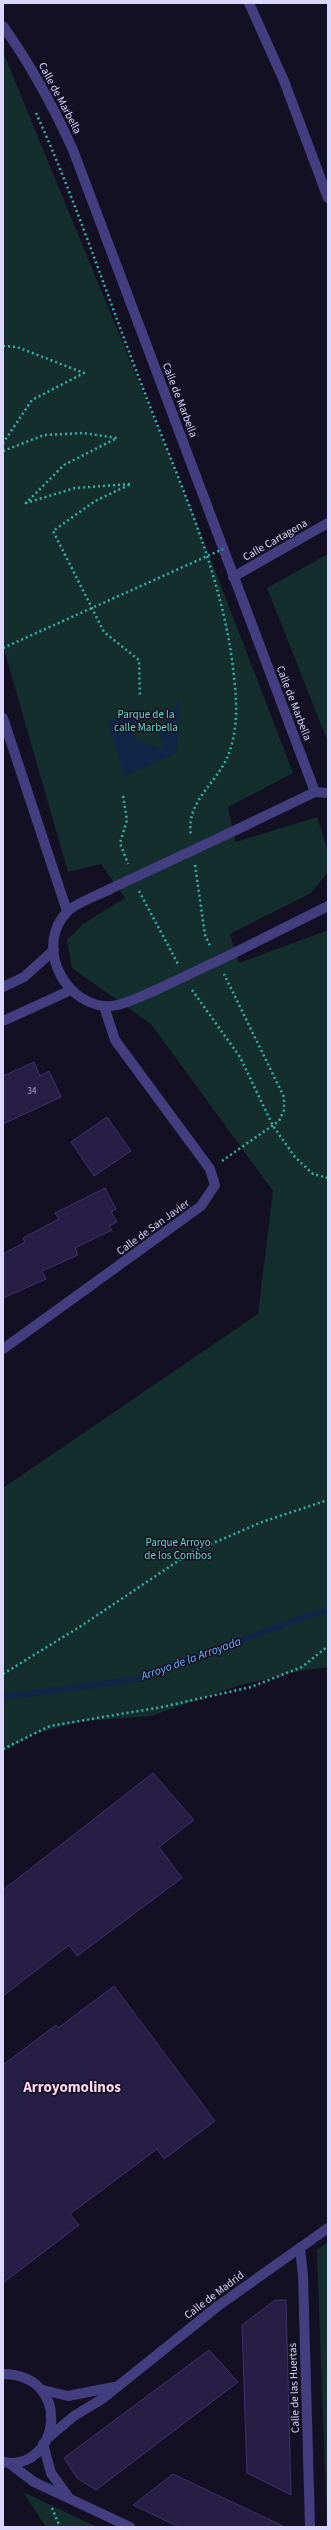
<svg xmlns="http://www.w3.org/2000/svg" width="331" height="2530" font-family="'Source Sans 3',sans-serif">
	<rect width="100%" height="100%" fill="#141024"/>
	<g fill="#142e2d">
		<path d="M3,52L198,526L293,773L228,807L236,842L317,817L328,851V872L311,893L230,934L239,963L326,931L328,934V1667L299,1671L237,1686L151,1716L83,1721L34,1734L3,1752V1488L258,1314L273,1191L151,1024L72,968L67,940L83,924L125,898L101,864L68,872L3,646Z"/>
		<path d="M328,554V742L267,588Z"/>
		<path d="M328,2242V2527H327L317,2250Z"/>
		<path d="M23,2492L97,2527H46Z"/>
	</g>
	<path fill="#112547" d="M180,698L176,753L125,776L107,721L140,710C134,721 130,728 136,740L161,749L165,745L159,734Z"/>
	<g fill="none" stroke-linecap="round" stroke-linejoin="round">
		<path stroke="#112547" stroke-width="6" d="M3,1697L140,1679L295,1620L328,1610"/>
	</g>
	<g fill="#261e44" stroke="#3e316f">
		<path d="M34,1062L40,1076L49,1071L61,1097L3,1124V1076Z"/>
		<path d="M107,1117L131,1151L94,1176L71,1142Z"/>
		<path d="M105,1188L116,1209L111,1212L117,1222L109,1226L112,1230L75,1248L78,1255L42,1271L46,1279L3,1298V1254L25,1242L23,1238L59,1219L55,1213Z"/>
		<path d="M153,1773L194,1820L159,1847L182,1878L77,1956L69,1945L3,1996V1890Z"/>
		<path d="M114,1986L215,2121L164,2159L157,2149L70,2214L79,2225L3,2283V2065L56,2025L58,2028Z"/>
		<path d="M275,2300H286L291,2495L247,2473L242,2325Z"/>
		<path d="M209,2350L238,2382L96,2490L77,2478L64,2458Z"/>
		<path d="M173,2474L285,2527H179L133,2505Z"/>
	</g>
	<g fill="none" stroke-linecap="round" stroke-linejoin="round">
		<g stroke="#37b0aa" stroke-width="2.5" stroke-dasharray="2 3" stroke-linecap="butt">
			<path d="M36,113C76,201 106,293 141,383C177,478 224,575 234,677C237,703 238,728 229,753C219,782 185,801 191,835"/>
			<path d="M3,346L17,347L84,373L32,400L3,443"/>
			<path d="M3,451L44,435L84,433L117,438L64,465L26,503L75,488L131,484L95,501L53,531L104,632L139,660L140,697"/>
			<path d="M123,796L127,820L120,843L128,864"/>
			<path d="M195,865L205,935L211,948"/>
			<path d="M139,891L178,964"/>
			<path d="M192,990L240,1057L273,1126L295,1157L313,1174L328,1178"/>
			<path d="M222,1161L279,1121L284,1110V1097L224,974"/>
			<path d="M3,1674L81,1626L190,1553L262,1522L328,1500"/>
			<path d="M3,1749L50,1726L162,1707L251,1687L302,1667L328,1646"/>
			<path d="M52,2508L60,2527"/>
		</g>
		<g stroke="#423e80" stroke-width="10">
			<path d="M249,3L284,81L328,198"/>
			<path d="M233,577L328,523"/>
			<path d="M3,1349L201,1206L215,1185L210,1169L115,1040L104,1006"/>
			<path d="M300,2248L303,2276L310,2527"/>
			<path d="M43,2444L51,2473L69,2498"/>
			<path d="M9,2463L34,2482L130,2527"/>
		</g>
		<g stroke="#423e80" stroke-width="10">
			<path d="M3,26C31,65 53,106 73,150L315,792"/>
			<path d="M3,718L67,911"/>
			<path d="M238,829L315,792L328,793"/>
			<path d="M110,889C99,895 75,903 67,912C36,944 61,1000 103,1006C120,1008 141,996 156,990"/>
			<path d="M230,955L328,906"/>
			<path d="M3,987L24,977L54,950"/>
			<path d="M3,1021L71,990"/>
			<path d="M3,2374C75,2375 59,2473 3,2462"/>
			<path d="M43,2390L68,2396L114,2387"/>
			<path d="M49,2437L74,2416L102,2399L218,2306L328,2228"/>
		</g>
		<path stroke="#37b0aa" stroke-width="2.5" stroke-dasharray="2 3" stroke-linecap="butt" d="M3,648L223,549"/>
		<g stroke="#423e80" stroke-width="10">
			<path d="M110,889L238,829"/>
			<path d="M156,990L230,955"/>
		</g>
	</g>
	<g text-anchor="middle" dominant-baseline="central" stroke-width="3" stroke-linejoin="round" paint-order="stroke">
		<g font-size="9" fill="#aea8ce">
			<text x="32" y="1091">34</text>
		</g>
		<g font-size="11" fill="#dbd6fc" stroke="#141024">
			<text transform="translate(60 98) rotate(62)">Calle de Marbella</text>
			<text transform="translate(180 400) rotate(69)">Calle de Marbella</text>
			<text transform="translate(275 540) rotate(-30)">Calle Cartagena</text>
			<text transform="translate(294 703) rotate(69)">Calle de Marbella</text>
			<text transform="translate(153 1227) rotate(-36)">Calle de San Javier</text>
			<text transform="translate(214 2295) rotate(-37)">Calle de Madrid</text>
			<text transform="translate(294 2388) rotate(-92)">Calle de las Huertas</text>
		</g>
		<g font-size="11" fill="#67d8bd" stroke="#141024">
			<text x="146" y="714">Parque de la<tspan x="146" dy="13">calle Marbella</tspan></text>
			<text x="178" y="1542">Parque Arroyo<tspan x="178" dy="13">de los Combos</tspan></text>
		</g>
		<g font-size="12" font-style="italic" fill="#6bb4f6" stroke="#141024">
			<text transform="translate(191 1659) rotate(-20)">Arroyo de la Arroyada</text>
		</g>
		<g font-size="15" font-weight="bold" fill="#fdd8ef" stroke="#141024">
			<text x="72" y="2087">Arroyomolinos</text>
		</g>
	</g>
	<rect width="331" height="2530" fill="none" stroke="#dbd6fc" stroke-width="8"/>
</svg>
